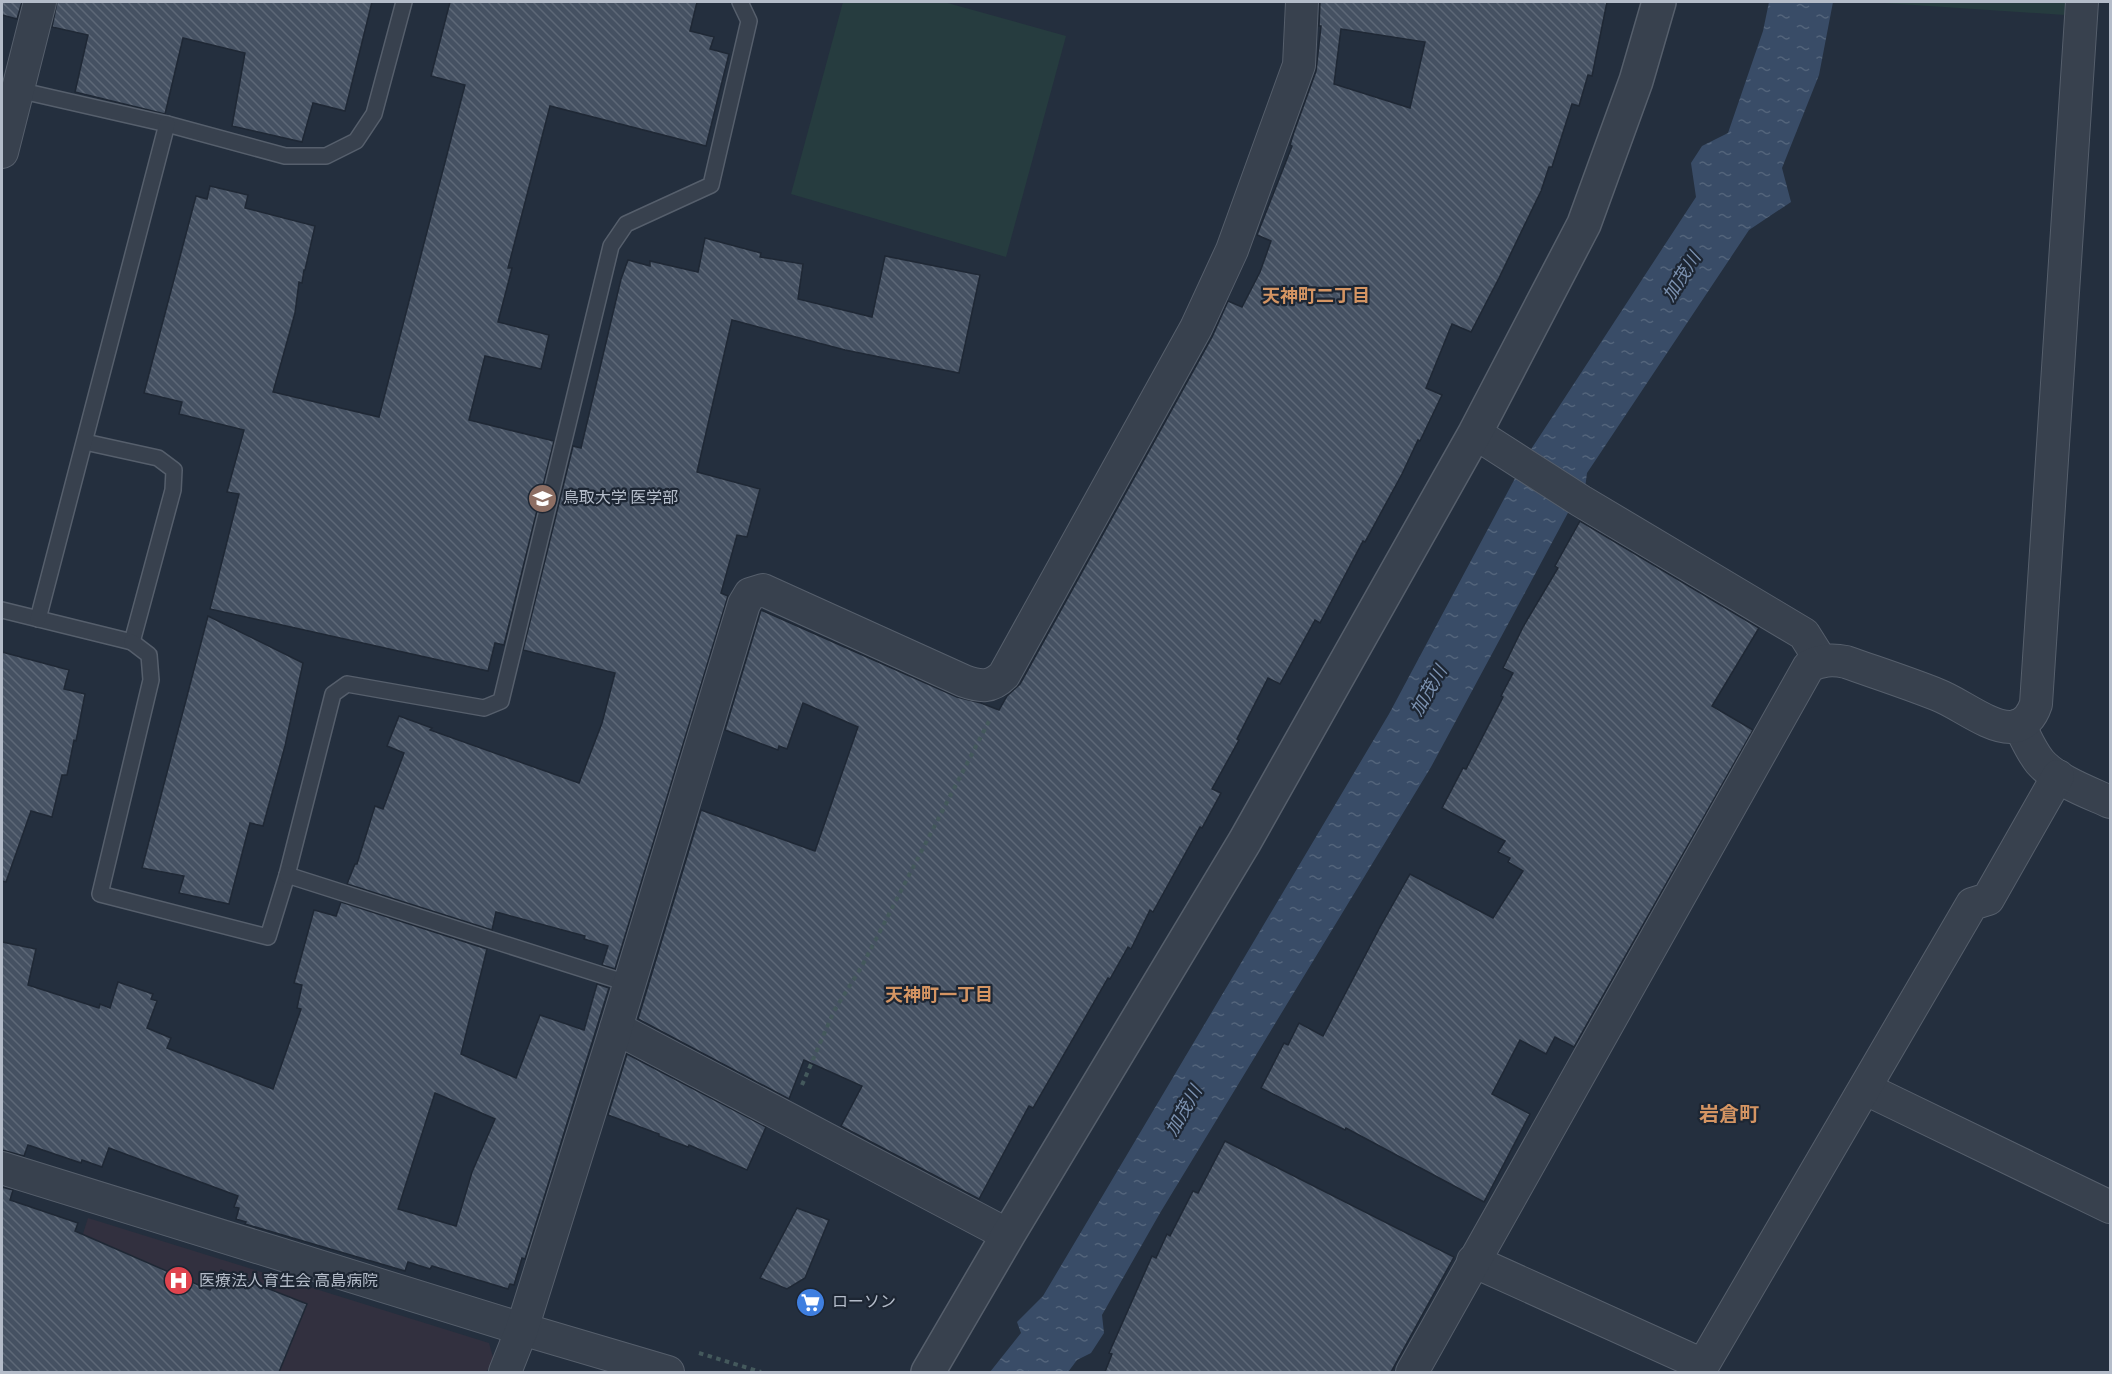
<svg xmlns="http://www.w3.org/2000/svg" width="2112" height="1374" font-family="'Source Sans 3','Noto Sans JP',sans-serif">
	<defs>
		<pattern id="water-ripples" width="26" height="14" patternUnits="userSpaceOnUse" patternTransform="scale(1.5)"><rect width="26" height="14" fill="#394c67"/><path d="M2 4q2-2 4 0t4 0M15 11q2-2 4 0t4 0" fill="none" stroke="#53647b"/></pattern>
		<pattern id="building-back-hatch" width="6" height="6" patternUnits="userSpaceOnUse" patternTransform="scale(1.5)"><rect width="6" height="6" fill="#455162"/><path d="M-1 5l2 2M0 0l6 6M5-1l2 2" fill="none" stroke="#5d6877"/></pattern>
	</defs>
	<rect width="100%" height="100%" fill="#242f3e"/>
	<path fill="#32303f" d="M88,1218L489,1343L494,1361L486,1372H39Z"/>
	<g fill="#263c3f">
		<path d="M843,2H944L1066,36L1006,257L791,194Z"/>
		<path d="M1869,2H2066L2065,15Z"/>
	</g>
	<path fill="url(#water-ripples)" d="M1769,2H1833L1819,75L1782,168L1791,202L1749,230L1587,473L1585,488L1570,509L1431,767L1160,1213L1102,1315L1104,1333L1091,1353L1077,1360L1068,1372H990L1021,1333L1017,1322L1043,1296L1389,714L1528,454L1696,197L1691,163L1702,146L1728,133L1763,31Z"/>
	<g fill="url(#building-back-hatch)" stroke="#1f2835" stroke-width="1.5" fill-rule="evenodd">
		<path d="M2,2H22L17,19L2,15Z"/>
		<path d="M57,2H372L345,111L313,103L302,142L232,126L245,53L183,38L165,114L75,92L88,35L52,27Z"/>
		<path d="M450,2H697L690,31L714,37L710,49L729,54L706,146L550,106L508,268H512L498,322L549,335L541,369L485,356L469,420L554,441L504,645L495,643L488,671L210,609L239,494L227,492L244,430L179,414L182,402L144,393L196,196L207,199L210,186L248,195L245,208L315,226L305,270H304L302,283L299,282L295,313L273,392L379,417L465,85L431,76Z"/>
		<path d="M1320,2H1607L1592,76L1588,75L1579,106L1572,104L1552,167H1549L1541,191L1499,278L1471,332L1452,324L1426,388L1442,395L1420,441L1418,440L1402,474L1365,542L1363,541L1320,623L1315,620L1280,684L1268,678L1237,739L1239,740L1212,789L1221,793L1202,828L1200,827L1153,912L1150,910L1131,949L1128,947L1110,979L1108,978L1033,1108L1029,1106L979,1199L841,1126L862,1086L804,1060L789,1099L638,1019L701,810L815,851L858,727L803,703L787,749L779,746L778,750L725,730L761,610L957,697L981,703L999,710L1007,696L1020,684L1212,337L1228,301L1242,307L1260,272L1271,241L1257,235L1292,146L1290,145L1294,132L1316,71L1321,26H1319ZM1341,29L1425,42L1410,108L1334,84Z"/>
		<path d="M705,238L761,253L760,257L803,264L798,299L872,317L885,256L980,275L959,373L845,350L732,320L697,472L760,489L747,537L737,535L721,593L728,596L615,969L602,965L608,946L584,939L585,936L496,912L492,930L347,884L355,864H357L375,806L383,809L404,753L387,746L399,716L432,728L430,730L579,783L602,723L615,673L523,650L573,446L581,448L621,279L628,260L650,266V261L698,272Z"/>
		<path d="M1580,521L1759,628L1712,706L1753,730L1574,1047L1555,1037L1546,1054L1520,1040L1492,1094L1530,1114L1484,1202L1346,1128L1345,1130L1261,1088L1284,1043L1288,1045L1299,1023L1323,1036L1380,927L1410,874L1493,918L1523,871L1508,862L1510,858L1498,852L1505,841L1442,808L1463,768L1466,769L1503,697L1501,696L1513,673L1503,668L1523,627L1558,568L1555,566Z"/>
		<path d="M208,616L303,663L285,746L263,826L250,823L229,904L179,893L184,876L142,868Z"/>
		<path d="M2,652L69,670L64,689L85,694L76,741L74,740L67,775H62L52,817L31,811L6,882L2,881Z"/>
		<path d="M341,902L487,949L461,1054L516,1078L540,1015L584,1030L597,984L609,988L525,1259L522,1258L514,1285L510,1284L508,1289L432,1266L430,1269L408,1262L405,1271L245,1224L246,1222L236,1219L239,1208L234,1207L238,1196L109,1148L102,1167L82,1160L81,1163L28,1145L24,1156L2,1150V942L36,949L28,985L99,1008L100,1004L110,1008L118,982L153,994L151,999L157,1001L147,1028L171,1038L167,1048L273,1089L301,1009L297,1008L302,985L294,983L314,910L336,916ZM435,1093L495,1119L472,1172L456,1226L398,1209Z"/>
		<path d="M627,1054L766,1127L747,1170L689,1145L688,1147L659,1136V1134L608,1115Z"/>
		<path d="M1225,1141L1454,1257L1391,1372H1105L1112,1354L1109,1353L1152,1256L1156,1258L1167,1234L1170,1236L1193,1191L1198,1193Z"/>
		<path d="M2,1187L13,1190L10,1200L78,1223L75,1231L210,1290L221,1270L307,1304L279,1372H2Z"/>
		<path d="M797,1208L829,1220L805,1278L787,1289L760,1278Z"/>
	</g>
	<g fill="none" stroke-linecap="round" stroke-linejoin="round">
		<defs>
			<g id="service">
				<path d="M18,90L167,124L285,156H326L356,141L374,114L404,2"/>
				<path d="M2,610L132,642L173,490L174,470L158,458L85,442"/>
				<path d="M38,619L167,124"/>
				<path d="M132,642L149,655L151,680L100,894L268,937L287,875L333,694L347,684L484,708L501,701L611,246L626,224L711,185L749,21L740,2"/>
				<path d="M287,875L630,984"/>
			</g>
			<g id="minor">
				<path d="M2,152L40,2"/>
				<path d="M1475,433L1581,501L1804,634L1821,661"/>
				<path d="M2019,725C2026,738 2031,751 2040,762C2057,781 2088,792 2110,802"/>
				<path d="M616,1028L1008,1235"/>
				<path d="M1866,1089L2110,1207"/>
				<path d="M2,1168L522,1329L668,1372"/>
				<path d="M1473,1261L1703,1365L1972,904L1988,899L2058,776"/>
				<path d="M505,1372L522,1329L616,1028L744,604L750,594L763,590L964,681C981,687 991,688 1004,675L1196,328L1232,250L1299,65L1302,2"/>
				<path d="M1412,1372L1809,666C1822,660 1832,659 1846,662C1877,673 1908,683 1938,695C1959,703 1988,727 2010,727C2024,727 2032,716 2036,704L2082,2"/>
			</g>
			<path id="tertiary" d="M928,1372L1008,1235L1245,841L1475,433L1584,224L1636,81L1659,2"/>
		</defs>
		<use href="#service" stroke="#565f6c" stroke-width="18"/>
		<use href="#minor" stroke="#565f6c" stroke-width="34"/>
		<use href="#tertiary" stroke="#565f6c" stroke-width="36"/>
		<g stroke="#44595c" stroke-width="4" stroke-dasharray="4.5 4.5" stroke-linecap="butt">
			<path d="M802,1085L834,1011L862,966L989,721"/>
			<path d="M699,1353L761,1372"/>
		</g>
		<use href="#service" stroke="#38414e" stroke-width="15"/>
		<use href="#minor" stroke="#38414e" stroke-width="32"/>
		<use href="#tertiary" stroke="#38414e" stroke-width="33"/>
	</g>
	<defs>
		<symbol id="university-disc" viewBox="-11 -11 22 22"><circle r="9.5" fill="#8d6e63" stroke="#1d2633"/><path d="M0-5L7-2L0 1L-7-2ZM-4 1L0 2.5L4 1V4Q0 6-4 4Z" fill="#fff"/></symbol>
		<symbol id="hospital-disc" viewBox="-11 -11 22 22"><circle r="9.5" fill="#e0444e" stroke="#1d2633"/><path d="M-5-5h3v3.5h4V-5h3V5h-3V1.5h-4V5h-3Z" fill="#fff"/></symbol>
		<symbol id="supermarket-disc" viewBox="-11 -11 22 22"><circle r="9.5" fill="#3f7fe0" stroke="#1d2633"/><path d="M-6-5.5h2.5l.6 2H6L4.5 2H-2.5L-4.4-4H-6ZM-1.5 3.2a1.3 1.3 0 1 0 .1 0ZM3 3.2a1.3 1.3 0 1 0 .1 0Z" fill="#fff"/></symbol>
	</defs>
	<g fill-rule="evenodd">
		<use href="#university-disc" x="526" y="482" width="33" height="33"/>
		<use href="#hospital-disc" x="162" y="1264" width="33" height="33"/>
		<use href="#supermarket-disc" x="794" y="1286" width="33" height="33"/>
	</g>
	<g text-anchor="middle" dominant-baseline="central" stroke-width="4.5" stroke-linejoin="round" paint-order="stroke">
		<g font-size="16" fill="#b4bcc9" stroke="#1d2633" text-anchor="start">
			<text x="563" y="498">鳥取大学 医学部</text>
			<text x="199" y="1281">医療法人育生会 高島病院</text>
			<text x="832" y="1302">ローソン</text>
		</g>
		<g font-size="18" font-style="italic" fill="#7c92b1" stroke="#1d2633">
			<text transform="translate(1682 277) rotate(-58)">加茂川</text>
			<text transform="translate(1429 691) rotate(-60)">加茂川</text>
			<text transform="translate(1184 1111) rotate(-60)">加茂川</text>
		</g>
		<g font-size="18" font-weight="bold" fill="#d59563" stroke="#1d2633">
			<text x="1316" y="296">天神町二丁目</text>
			<text x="939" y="995">天神町一丁目</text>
		</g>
		<g font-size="20" font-weight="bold" fill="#d59563" stroke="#1d2633">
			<text x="1729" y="1115">岩倉町</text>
		</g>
	</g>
	<rect width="2112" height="1374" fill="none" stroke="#b4bcc9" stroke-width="6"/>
</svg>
